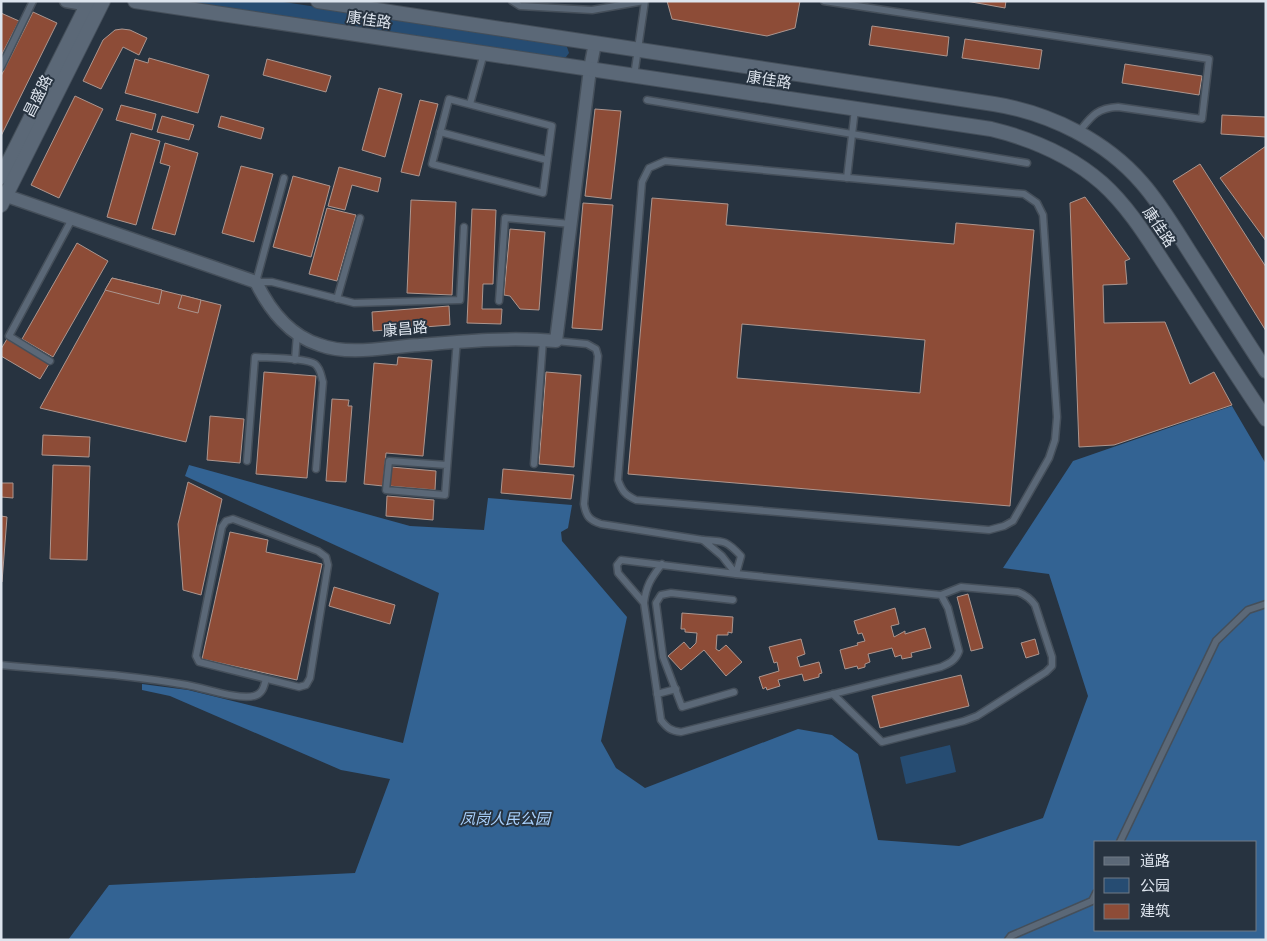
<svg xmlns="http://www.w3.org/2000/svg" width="1267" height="941" font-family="'Zilla Slab','Noto Sans SC',serif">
	<rect width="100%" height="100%" fill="#273340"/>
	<g fill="#264c72">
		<path d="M184,1H277L563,44L567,47L569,53L566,57L561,58Z"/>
		<path d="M950,745L956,772L906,784L900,757Z"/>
	</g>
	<path fill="#336393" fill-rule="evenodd" d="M1232,406L1266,464V940H68L109,885L355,873L390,779L341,770L170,696L142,690V684L188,690L403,743L439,593L185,476L189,465L410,526L484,530L488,498L572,505L568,528L561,532L562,541L627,617L601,741L616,768L645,788L798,729L832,735L858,754L878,840L959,846L1043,818L1088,696L1049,574L1003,568L1073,461ZM1096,842H1256V930H1096Z"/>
	<g fill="#8d4c37" stroke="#ac968f" fill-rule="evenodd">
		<path d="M667,1H800L795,28L767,36L672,19Z"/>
		<path d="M966,1H1006L1005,8Z"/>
		<path d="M33,12L57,23L1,136V76Z"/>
		<path d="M1,13L19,21L1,56Z"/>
		<path d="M872,26L949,37L947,56L869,45Z"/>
		<path d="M122,29L130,30L147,38L139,55L123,47L101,89L83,81L103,40L115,30Z"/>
		<path d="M965,39L1042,50L1039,69L962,58Z"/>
		<path d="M149,58L209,75L198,113L125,93L135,59L148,63Z"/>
		<path d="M267,59L331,76L326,92L263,75Z"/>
		<path d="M1125,64L1202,76L1199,95L1122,83Z"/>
		<path d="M379,88L402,94L385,157L362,150Z"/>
		<path d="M75,96L103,109L59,198L31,185Z"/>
		<path d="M420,100L438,104L419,176L401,172Z"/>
		<path d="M121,105L156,114L152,130L116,120Z"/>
		<path d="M595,109L621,111L611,199L585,196Z"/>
		<path d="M1222,115L1266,117V137L1221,134Z"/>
		<path d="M162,116L194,125L189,140L157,132Z"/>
		<path d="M221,116L264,128L261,139L218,127Z"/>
		<path d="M131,133L160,141L136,225L107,217Z"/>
		<path d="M165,143L198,153L175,235L152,229L170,166L160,163Z"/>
		<path d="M1266,146V241L1220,178Z"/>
		<path d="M1200,164L1266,267V331L1173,181Z"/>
		<path d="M241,166L273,174L254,242L222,233Z"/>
		<path d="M339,167L381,178L378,192L352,185L345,210L328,206Z"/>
		<path d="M293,176L330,186L311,257L273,247Z"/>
		<path d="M1085,197L1130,259L1125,261L1127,284L1103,285L1104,323L1165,322L1190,384L1214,372L1232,405L1114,445L1079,447L1070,203Z"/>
		<path d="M652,198L728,204L726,225L954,244L956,223L1034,230L1010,506L628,474ZM742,324L925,340L920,393L737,378Z"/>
		<path d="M411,200L456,202L452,295L407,293Z"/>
		<path d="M583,203L613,205L602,330L572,328Z"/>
		<path d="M327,208L356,215L337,281L309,274Z"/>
		<path d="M472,209L496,210L493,284H483L482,309H502L501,324L467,323Z"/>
		<path d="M510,229L545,232L539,310L520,309L510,296L504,295Z"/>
		<path d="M77,243L108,261L53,357L22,339Z"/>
		<path d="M112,278L221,305L186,442L40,408Z"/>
		<path d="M112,278L162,290L159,304L105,290Z"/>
		<path d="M182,295L201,300L198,313L178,308Z"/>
		<path d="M449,306L450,325L373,331L372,312Z"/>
		<path d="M7,339L49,364L40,379L1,356V349Z"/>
		<path d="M398,357L432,360L423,456L386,453L383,486L364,484L374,363L397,365Z"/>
		<path d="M264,372L316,376L307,478L256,474Z"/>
		<path d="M546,372L581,375L574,467L539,464Z"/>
		<path d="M332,399L349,400L348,406H352L346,482L326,481Z"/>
		<path d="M210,416L244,419L240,463L207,460Z"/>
		<path d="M43,435L90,437L89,457L42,455Z"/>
		<path d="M53,465L90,466L87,560L50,559Z"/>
		<path d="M391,467L436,471L435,490L389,486Z"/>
		<path d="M503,469L574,475L571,499L501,493Z"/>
		<path d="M188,482L222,499L201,595L183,590L178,524Z"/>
		<path d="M1,483H13V498L1,497Z"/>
		<path d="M387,496L434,500L433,520L386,516Z"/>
		<path d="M1,516L7,517L2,582H1Z"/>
		<path d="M230,532L268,540L266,552L322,564L297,680L202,659Z"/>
		<path d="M334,587L395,605L390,624L329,606Z"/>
		<path d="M968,594L983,648L971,651L957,597Z"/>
		<path d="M895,608L899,624L891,626L894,637L905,631V634L925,628L931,648L911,653L912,657L902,659L901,655L895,657L892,648L868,654L870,662L865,664V667L858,669L857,666L845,669L840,650L858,645L857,643L865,641L862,633L858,634L854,621Z"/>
		<path d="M682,613L733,617L732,633L728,632V635H717L716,649L719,651L726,645L742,662L726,676L704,650L681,670L668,656L684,642L690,649L696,643L697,633L685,632V629H681Z"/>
		<path d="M801,639L805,654L797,657L800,667L819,662L822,673L819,674V677L804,681L802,674L778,680L780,686L767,690L766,687L763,689L759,677L779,671L777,662L774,663L769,647Z"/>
		<path d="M1035,639L1039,654L1026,658L1021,643Z"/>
		<path d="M961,675L969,706L880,728L872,696Z"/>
	</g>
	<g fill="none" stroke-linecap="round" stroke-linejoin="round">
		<defs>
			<g id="service">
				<path d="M512,1L520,6L592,10L644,1"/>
				<path d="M824,1L1209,59L1202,119L1118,107C1096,108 1091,117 1078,133"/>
				<path d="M1,67L33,1"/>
				<path d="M634,76L645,1"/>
				<path d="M449,99L552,126L543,193L432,164Z"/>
				<path d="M647,100L1027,163"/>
				<path d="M470,104L484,53"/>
				<path d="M440,132L547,160"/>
				<path d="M665,161L1024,194L1037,203L1043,215L1057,417L1055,440L1049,458L1013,521L1004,526L989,530L636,500C625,495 622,491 618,480L642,182L649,168Z"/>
				<path d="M284,178L256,282H272L354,303L460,300L464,227"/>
				<path d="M847,178L855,109"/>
				<path d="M337,299L360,218"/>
				<path d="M499,301L505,218L571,224"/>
				<path d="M556,341L587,344L596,349L598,356L584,504C586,516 589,520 601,524L703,540"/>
				<path d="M295,360L297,334"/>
				<path d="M50,361L9,336L72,219"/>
				<path d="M247,461L255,357C267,358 306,358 315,364C321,369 321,376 323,382L316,469"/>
				<path d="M534,464L543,340"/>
				<path d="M447,465L389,461L386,490L445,495L456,352L457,341"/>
				<path d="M233,519L318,551L326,557L328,565L310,678L306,685L299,687L199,662L196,656L222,527L226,521Z"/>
				<path d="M703,540C724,541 726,540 741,556L736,574L722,556Z"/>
				<path d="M733,600L671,593L661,595L656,603L663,657L682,707L734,692"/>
				<path d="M644,603L618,573L617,565L621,560L736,574L941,595L948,608L959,651C956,660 950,663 941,667L681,732C671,731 667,728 661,720L644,603C646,586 651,578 662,564"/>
				<path d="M1,665C63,671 126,674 187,685C205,688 238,700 254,696C263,694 264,686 266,679"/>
				<path d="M657,694L676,689"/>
				<path d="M833,694L882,742L964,721L977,716L1046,672L1052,666V657L1035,605C1030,598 1026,595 1018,592L961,587L941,595"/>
				<path d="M1120,842L1216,641L1248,610L1266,604"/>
				<path d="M1008,940L1011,936L1092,901L1096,893"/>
			</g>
			<g id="minor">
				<path d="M66,1L95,6"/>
				<path d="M1,194L256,282C269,309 290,336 320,345C350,356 387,347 419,345C465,341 510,337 556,341L590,69L595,43"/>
			</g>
			<g id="tertiary">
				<path d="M135,1L991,129C1032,139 1070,155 1102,183C1131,209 1151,244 1173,277C1204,324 1234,372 1266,419"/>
				<path d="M318,1L994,104C1050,113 1106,141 1142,183C1164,208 1180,238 1198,265C1221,301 1243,336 1266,371"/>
				<path d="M1,177L89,1"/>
				<path d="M1,205L103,1"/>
			</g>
		</defs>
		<use href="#service" stroke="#454f5a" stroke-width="9"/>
		<use href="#minor" stroke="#454f5a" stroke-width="15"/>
		<use href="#tertiary" stroke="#454f5a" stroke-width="16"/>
		<use href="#service" stroke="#5b6877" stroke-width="6"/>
		<use href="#minor" stroke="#5b6877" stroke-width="12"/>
		<use href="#tertiary" stroke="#5b6877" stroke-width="14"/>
	</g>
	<g text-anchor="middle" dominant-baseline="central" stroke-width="4" stroke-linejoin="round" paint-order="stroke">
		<g font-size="15" fill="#dde4ed" stroke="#273340">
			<text transform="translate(369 20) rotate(8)">康佳路</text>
			<text transform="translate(769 80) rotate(9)">康佳路</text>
			<text transform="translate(38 96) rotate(-63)">昌盛路</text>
			<text transform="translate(1159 227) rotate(56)">康佳路</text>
			<text transform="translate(405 329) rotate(-5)">康昌路</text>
		</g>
		<g font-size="15" font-style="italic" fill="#aad2fe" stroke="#273340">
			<text x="505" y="819">凤岗人民公园</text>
		</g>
	</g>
	<rect width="1267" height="941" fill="none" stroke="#dde4ed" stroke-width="5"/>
	<rect x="1094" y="841" width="162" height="90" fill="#273340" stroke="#707a85"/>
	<rect x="1104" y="857" width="25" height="8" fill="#5b6877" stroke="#707a85"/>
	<text x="1140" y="866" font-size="15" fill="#dde4ed">道路</text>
	<rect x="1104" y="878" width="25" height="15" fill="#264c72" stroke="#707a85"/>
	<text x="1140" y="891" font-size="15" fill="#dde4ed">公园</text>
	<rect x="1104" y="904" width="25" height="15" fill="#8d4c37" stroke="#707a85"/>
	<text x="1140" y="916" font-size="15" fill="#dde4ed">建筑</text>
</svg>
